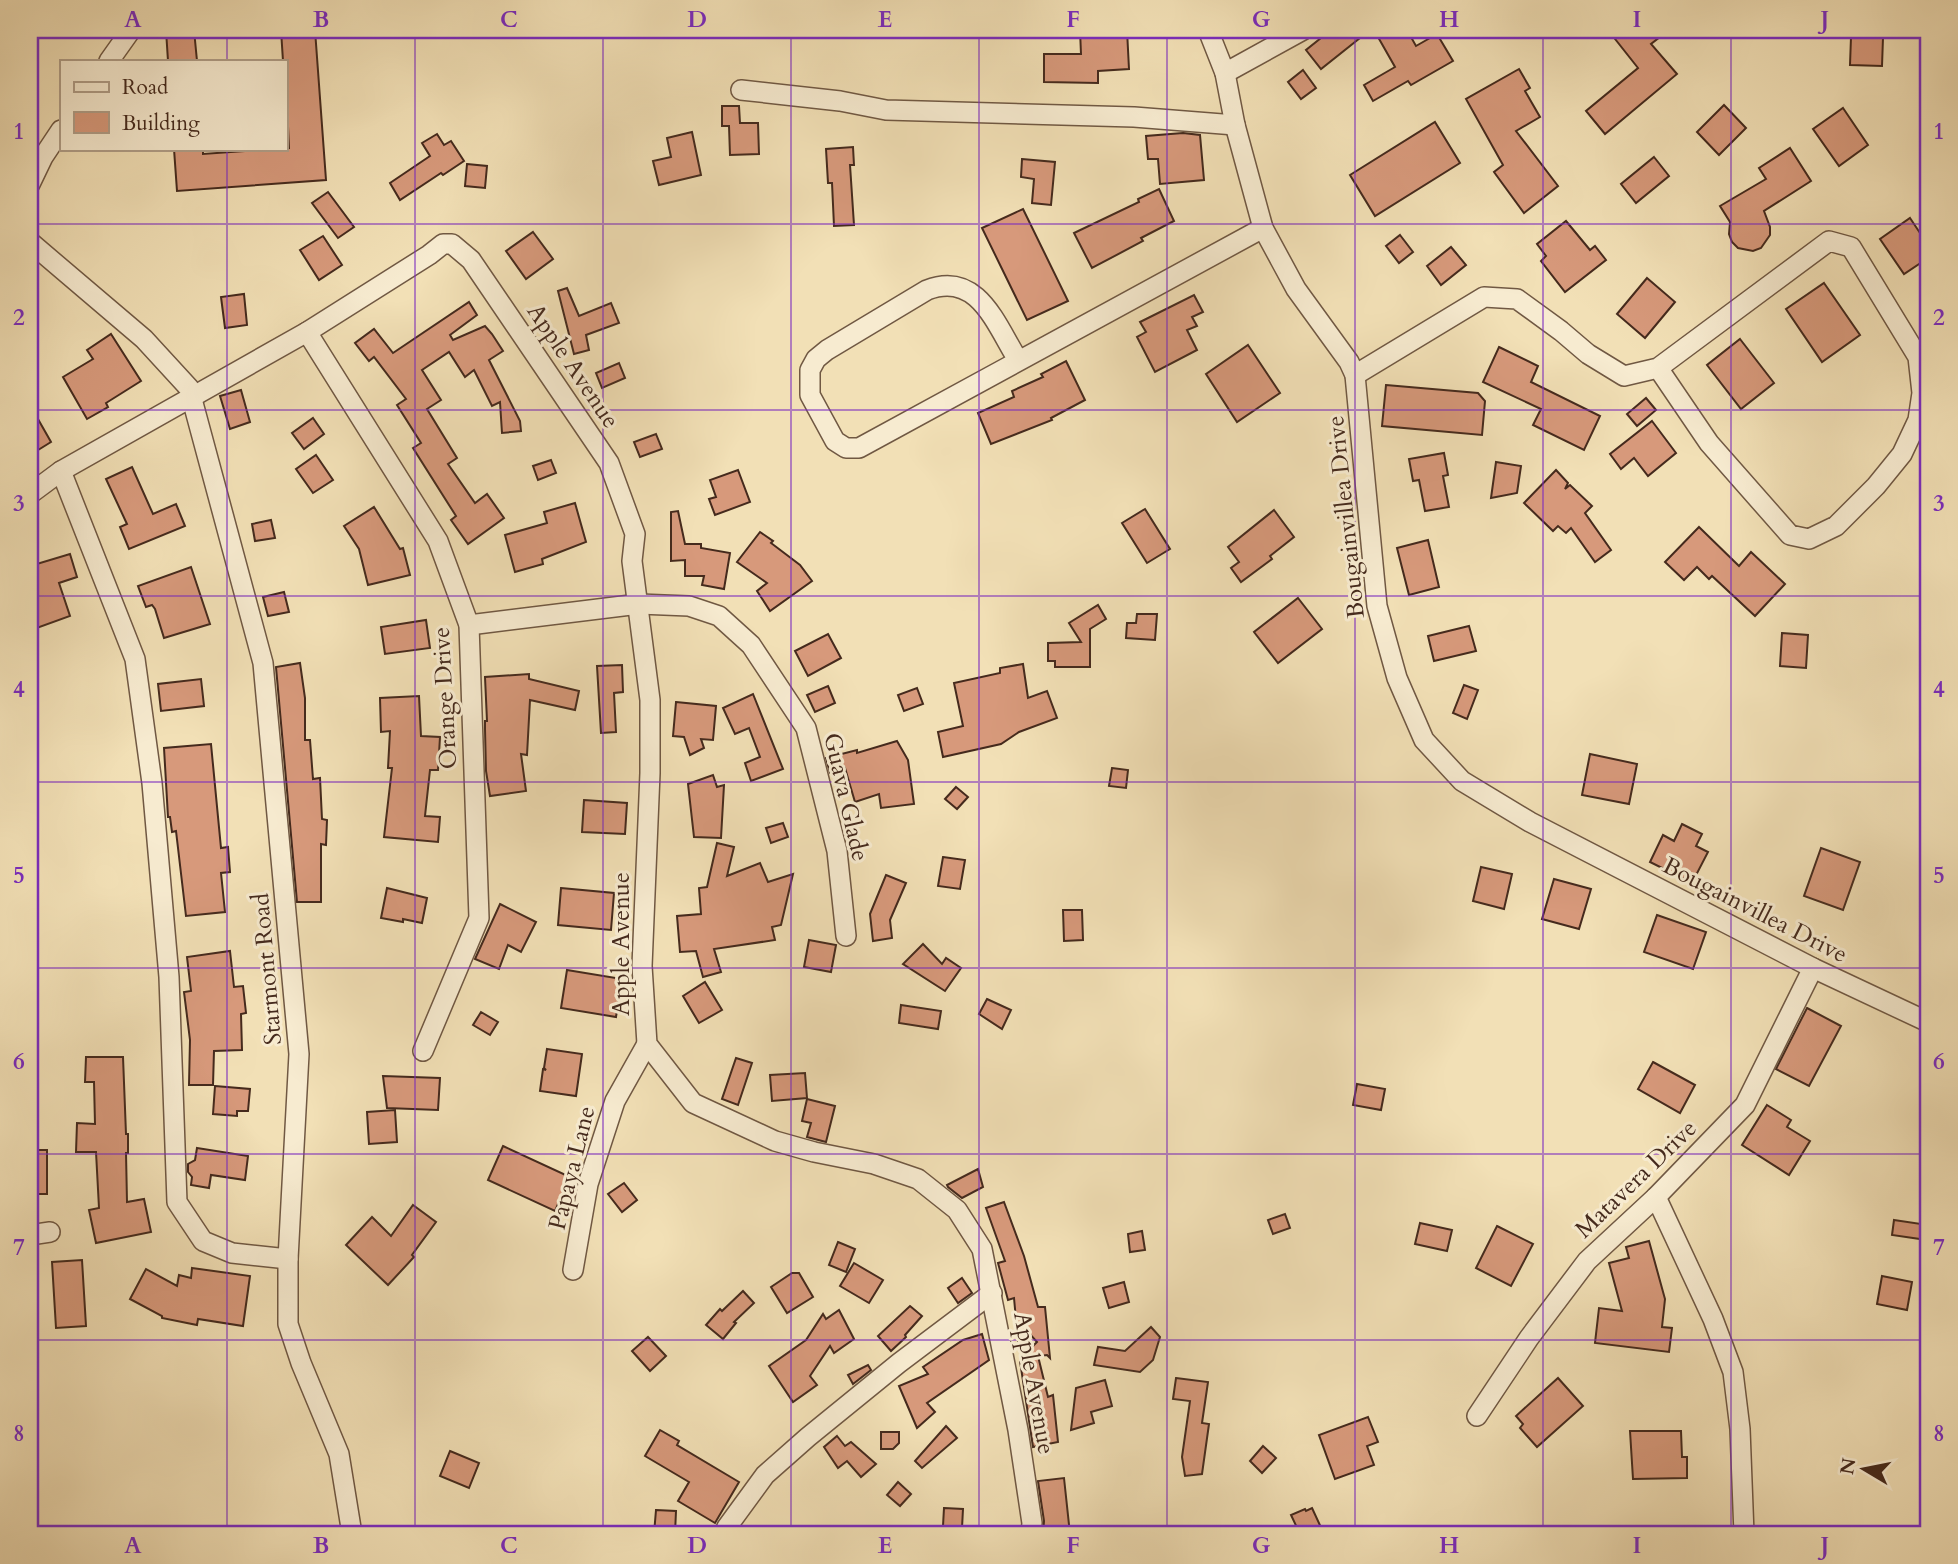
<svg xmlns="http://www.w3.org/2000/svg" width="1958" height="1564" font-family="Cardo,serif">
	<rect width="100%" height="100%" fill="#f2e0b6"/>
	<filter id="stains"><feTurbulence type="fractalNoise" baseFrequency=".00286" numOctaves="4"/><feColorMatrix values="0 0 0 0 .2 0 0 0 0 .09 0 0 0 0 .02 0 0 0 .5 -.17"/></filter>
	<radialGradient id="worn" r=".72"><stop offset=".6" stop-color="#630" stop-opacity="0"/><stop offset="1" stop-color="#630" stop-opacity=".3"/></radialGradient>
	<g fill="#d7997b" stroke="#452a1d" stroke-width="2">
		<path d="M166,30H194L197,61H168Z"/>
		<path d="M281,30H315L326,180L177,191L174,149H203V154L289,148L285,61H283Z"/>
		<path d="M1080,30H1127L1129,69L1098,71V83L1044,82V54H1081Z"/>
		<path d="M1331,30H1370L1321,69L1306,50Z"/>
		<path d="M1374,30H1407L1416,46L1437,34L1453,61L1411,85L1408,81L1373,101L1364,85L1395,67Z"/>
		<path d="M1608,30H1669L1651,44L1677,74L1605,134L1586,111L1638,68Z"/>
		<path d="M1851,37L1883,38L1882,66L1850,65Z"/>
		<path d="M1519,69L1530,88L1525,91L1540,117L1516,131L1558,186L1524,213L1494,172L1503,165L1466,99Z"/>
		<path d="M1303,70L1316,88L1301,99L1288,82Z"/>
		<path d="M1724,105L1746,128L1719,155L1697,132Z"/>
		<path d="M722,106H739L740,123H758L759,154L730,155L729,126H722Z"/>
		<path d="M1843,108L1868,145L1839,166L1813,129Z"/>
		<path d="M1435,122L1460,163L1375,216L1350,175Z"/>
		<path d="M692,132L701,175L659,185L653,161L671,157L667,138Z"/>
		<path d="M1183,133L1200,135L1204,180L1160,184L1158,159H1148L1146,136Z"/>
		<path d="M437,134L444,145L451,141L464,161L443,175L441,173L400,200L390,183L430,156L422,143Z"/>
		<path d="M853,147L854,165H850L854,225L834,226L832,183H828L826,149Z"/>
		<path d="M1790,148L1811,181L1764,211L1770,227V235L1761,248L1753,251L1738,248L1732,242L1729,234L1730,222L1720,206L1766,179L1759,168Z"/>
		<path d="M1654,157L1669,176L1636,203L1621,184Z"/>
		<path d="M1022,159L1055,162L1051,205L1032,203L1034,179L1021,177Z"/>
		<path d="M467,164L487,166L485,188L465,186Z"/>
		<path d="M1159,189L1174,221L1141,238L1143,241L1092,268L1074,233L1139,202L1138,199Z"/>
		<path d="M328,192L354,227L338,238L312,203Z"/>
		<path d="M1023,209L1068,301L1027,320L982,228Z"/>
		<path d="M1910,218L1928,245V258L1904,274L1880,239Z"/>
		<path d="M1566,221L1590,250L1595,246L1606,260L1565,292L1541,261L1546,256L1537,244Z"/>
		<path d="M533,232L553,259L526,279L506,251Z"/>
		<path d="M1400,235L1413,252L1399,263L1386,246Z"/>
		<path d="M323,236L342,265L319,280L300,250Z"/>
		<path d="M1451,247L1466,265L1441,285L1427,266Z"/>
		<path d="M1647,278L1675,302L1645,338L1617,314Z"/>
		<path d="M1824,283L1860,335L1822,362L1786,309Z"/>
		<path d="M567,288L579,316L611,303L619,323L586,335L589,350L574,354L558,291Z"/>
		<path d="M244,294L247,325L225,328L221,297Z"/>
		<path d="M1194,295L1203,312L1192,317L1197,326L1187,330L1197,350L1155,372L1137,337L1146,332L1140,322Z"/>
		<path d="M469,302L477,315L450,335L453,340L485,326L492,334L503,351L489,360L520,421L521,431L502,433L500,402L492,406L474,370L465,377L449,352L422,370L441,400L427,409L457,458L448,464L475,503L487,494L504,518L468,544L451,520L456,516L413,448L421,443L397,405L406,399L374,357L369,361L355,343L374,329L393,353Z"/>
		<path d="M111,334L141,381L106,403L108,407L87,419L63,377L93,359L87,350Z"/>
		<path d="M1740,339L1774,383L1741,409L1707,365Z"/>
		<path d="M1248,345L1280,393L1237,422L1206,374Z"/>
		<path d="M1499,347L1538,366L1531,382L1600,416L1584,450L1533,425L1541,409L1483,382Z"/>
		<path d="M1066,361L1085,400L1051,418L1052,420L991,444L978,413L1014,397L1012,391L1043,377L1041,374Z"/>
		<path d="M619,363L625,378L602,388L596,373Z"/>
		<path d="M1386,385L1478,393L1485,401L1482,435L1382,426Z"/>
		<path d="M241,390L250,422L230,429L220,396Z"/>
		<path d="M1646,398L1656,410L1637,426L1627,414Z"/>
		<path d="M30,405L51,442L30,455Z"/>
		<path d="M313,418L324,434L304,449L292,433Z"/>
		<path d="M1652,421L1676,453L1648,476L1634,458L1621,469L1610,454Z"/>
		<path d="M656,434L662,449L640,457L634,442Z"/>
		<path d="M1444,453L1448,475L1443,476L1449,507L1425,511L1419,480L1413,481L1409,459Z"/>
		<path d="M316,455L333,480L313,493L296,469Z"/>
		<path d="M551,460L556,473L538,480L533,466Z"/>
		<path d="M1496,462L1521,466L1517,493L1491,498Z"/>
		<path d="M132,467L153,514L176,504L185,526L129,549L120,527L127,524L106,479Z"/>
		<path d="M738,470L750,502L715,515L709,499L716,497L710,480Z"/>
		<path d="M1556,470L1568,483L1565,489L1570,485L1592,506L1585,513L1611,550L1595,562L1571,528L1566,533L1558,526L1553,531L1524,503Z"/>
		<path d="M575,503L586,542L542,559L543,564L515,572L505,535L547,523L544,512Z"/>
		<path d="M374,507L400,549L403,548L410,575L368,585L359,549L344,526Z"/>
		<path d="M1145,509L1170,549L1147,563L1122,523Z"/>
		<path d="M1274,510L1294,537L1270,556L1272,559L1241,582L1231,568L1239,562L1228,547Z"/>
		<path d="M678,511L685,544H701V548L730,553L724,589L702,585L704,576H685V560L671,561V512Z"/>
		<path d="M271,520L275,538L255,541L252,524Z"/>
		<path d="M1699,527L1739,566L1751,552L1785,584L1755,616L1712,576L1709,579L1697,567L1684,580L1665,562Z"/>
		<path d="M760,532L773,541L771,543L800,565L812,581L770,611L757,591L767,583L737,562Z"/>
		<path d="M1428,540L1439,587L1409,595L1397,548Z"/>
		<path d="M70,554L77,577L59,583L70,616L34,629L30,617V566Z"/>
		<path d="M191,567L210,624L164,638L155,609L152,605L146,607L138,586Z"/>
		<path d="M284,592L289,612L268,616L263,597Z"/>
		<path d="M1298,598L1322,629L1278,663L1254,632Z"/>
		<path d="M1098,605L1106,619L1090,629V667H1055V661H1048V643L1081,642L1069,623Z"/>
		<path d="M1137,614H1157L1155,640L1126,638L1127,623H1136Z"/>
		<path d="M426,620L430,648L385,654L381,627Z"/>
		<path d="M1469,626L1476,651L1434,661L1428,636Z"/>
		<path d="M1782,633L1808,635L1806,668L1780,666Z"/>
		<path d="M828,634L841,658L808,676L795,651Z"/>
		<path d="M300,663L305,698V740H310L313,779L320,778L322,819L327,820L326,845L321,844V902H297L276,667Z"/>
		<path d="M1023,664L1028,698L1047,691L1057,718L1019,732L1001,744L943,757L938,732L963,726L954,683L1000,673V668Z"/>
		<path d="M622,665L623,692L614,693L616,732L601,733L597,666Z"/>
		<path d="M529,674V679L579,691L575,710L530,700L527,755L521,754L526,791L490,796L486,771L485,729V721H487L485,677Z"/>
		<path d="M201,679L204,706L161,711L158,684Z"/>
		<path d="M1464,685L1478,690L1467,719L1453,713Z"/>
		<path d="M828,686L835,703L815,712L807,695Z"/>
		<path d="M917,688L923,704L904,711L898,695Z"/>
		<path d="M753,694L783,769L751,781L745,763L760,757L749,728L735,734L723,708Z"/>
		<path d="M419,696L421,736L440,737L438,770H430L425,816L440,817L438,842L384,837L392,768H388L390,731L381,732L380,698Z"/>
		<path d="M676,702L716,706L713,740L701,739L704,748L690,755L684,737L673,736Z"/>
		<path d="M897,741L908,760L914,804L881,808L879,794L855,802L845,768L830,773L826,758L857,750V753Z"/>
		<path d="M211,744L221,848L228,847L230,872L221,873L225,912L186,916L176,831L172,832L170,817H168L164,748Z"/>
		<path d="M1590,754L1637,764L1629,804L1582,795Z"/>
		<path d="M1112,768L1128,770L1126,788L1109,786Z"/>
		<path d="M713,775L717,787L724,785L721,838L694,837L688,784Z"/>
		<path d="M956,787L968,797L957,809L945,799Z"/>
		<path d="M584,800L627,803L625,834L582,832Z"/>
		<path d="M783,823L788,837L771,843L766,828Z"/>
		<path d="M1682,824L1702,834L1696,846L1708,852L1692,883L1650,862L1663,835L1674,841Z"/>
		<path d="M717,843L734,847L727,876L760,863L768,882L793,874L781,925L772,927L775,940L714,949L721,972L703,977L696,951L680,952L677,916L701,914L699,888L707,887Z"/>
		<path d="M1821,848L1860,862L1843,910L1804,896Z"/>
		<path d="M943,857L965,860L960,889L938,886Z"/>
		<path d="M1481,867L1512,874L1504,909L1473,901Z"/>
		<path d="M886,875L906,883L890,920L892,938L873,941L870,914Z"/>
		<path d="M1554,879L1591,889L1579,929L1542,919Z"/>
		<path d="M387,888L427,898L422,923L403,919V922L381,918Z"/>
		<path d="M561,888L614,893L611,930L558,925Z"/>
		<path d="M500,904L536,922L521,952L508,945L499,969L475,959Z"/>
		<path d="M1063,910H1082L1083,940L1064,941Z"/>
		<path d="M1657,915L1706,932L1693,969L1644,952Z"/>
		<path d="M809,940L836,945L831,972L804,967Z"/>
		<path d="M923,944L942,964L946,958L961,968L945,991L903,964Z"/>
		<path d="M230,951L234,987L243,986L246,1013L241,1014L242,1050L214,1051L213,1085H189L190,1040L184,992L191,991L187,957Z"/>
		<path d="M567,970L622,979L616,1017L561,1008Z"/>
		<path d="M705,982L722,1010L699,1023L683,996Z"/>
		<path d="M987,999L1011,1010L1002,1029L979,1014Z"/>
		<path d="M901,1005L941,1011L938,1029L899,1023Z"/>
		<path d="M1807,1008L1841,1026L1809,1086L1776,1069Z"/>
		<path d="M481,1012L498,1022L490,1035L473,1025Z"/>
		<path d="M547,1049L582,1054L576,1096L540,1091L543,1069L546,1070L544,1068Z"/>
		<path d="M86,1057H123L126,1134H128V1153H126L127,1202L144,1199L151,1232L96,1243L89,1210L99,1208L96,1152H76L77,1123L95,1124L94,1082H85Z"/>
		<path d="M736,1058L752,1063L738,1105L722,1099Z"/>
		<path d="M1653,1062L1695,1085L1680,1113L1638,1089Z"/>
		<path d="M805,1073L807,1098L772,1101L770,1075Z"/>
		<path d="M383,1076L440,1078L438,1110L387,1108Z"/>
		<path d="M1357,1084L1385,1089L1381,1110L1353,1105Z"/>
		<path d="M215,1086L250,1089L248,1111H237V1116L213,1114Z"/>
		<path d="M807,1099L835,1106L826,1142L807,1137L811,1123L802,1121Z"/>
		<path d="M1767,1105L1791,1120L1787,1127L1810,1141L1789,1175L1742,1145Z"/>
		<path d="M395,1110L397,1142L369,1144L367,1112Z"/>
		<path d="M503,1146L570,1177L555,1211L488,1180Z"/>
		<path d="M197,1148L248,1156L245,1180L211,1175L209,1188L191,1185L192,1177L188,1172V1164L195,1160Z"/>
		<rect x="30" y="1150" width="17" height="44"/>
		<path d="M978,1169L983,1187L962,1198L948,1187L947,1185Z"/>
		<path d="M624,1183L637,1200L622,1212L608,1194Z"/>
		<path d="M1004,1202L1024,1256L1038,1307H1045L1050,1358L1047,1355L1038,1356L1048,1397L1053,1395L1058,1442L1033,1447L1020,1361L1026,1371L1023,1357L1021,1358L1037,1342L1029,1333L1018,1341L1014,1298L1008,1300L998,1263L1005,1261L986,1208Z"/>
		<path d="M413,1205L436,1222L412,1255L414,1257L388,1285L346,1245L372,1217L391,1236Z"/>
		<path d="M1285,1214L1290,1228L1273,1234L1268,1220Z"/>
		<path d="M1894,1220L1928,1225L1927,1240L1892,1235Z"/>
		<path d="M1420,1223L1452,1230L1447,1251L1415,1244Z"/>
		<path d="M1497,1226L1533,1244L1511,1286L1476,1268Z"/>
		<path d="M1142,1231L1145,1250L1130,1252L1128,1234Z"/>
		<path d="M1649,1241L1665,1299L1662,1327L1672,1328L1669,1352L1595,1343L1599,1308L1622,1311L1609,1263L1629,1258L1626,1247Z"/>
		<path d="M838,1242L855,1249L846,1272L829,1265Z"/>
		<path d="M82,1260L86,1326L56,1328L52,1262Z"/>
		<path d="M854,1263L883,1280L869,1303L840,1286Z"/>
		<path d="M192,1268L250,1276L243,1326L198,1319L197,1325L162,1318V1316L130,1299L146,1269L177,1286L179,1275L191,1278Z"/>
		<path d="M792,1273H799L813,1297L787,1313L771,1287Z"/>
		<path d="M1882,1276L1912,1282L1907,1310L1877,1304Z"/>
		<path d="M962,1278L972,1293L958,1303L948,1288Z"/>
		<path d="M1124,1282L1129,1302L1109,1308L1103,1288Z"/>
		<path d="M743,1291L754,1303L734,1322L736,1323L723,1339L706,1325L720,1309L722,1311Z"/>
		<path d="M910,1306L922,1316L905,1335L906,1337L891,1351L878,1336Z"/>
		<path d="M839,1310L854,1339L834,1353L830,1346L810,1376L817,1385L793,1402L769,1366L806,1340L823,1314L826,1319Z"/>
		<path d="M1151,1327L1160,1337L1153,1360L1140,1372L1094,1365L1098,1347L1125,1351Z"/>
		<path d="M982,1334L989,1360L927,1403L935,1412L917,1428L899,1386L928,1374L923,1367L963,1340Z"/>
		<path d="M648,1337L666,1356L650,1371L632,1351Z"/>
		<path d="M868,1365L871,1370L853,1384L848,1375Z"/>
		<path d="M1176,1378L1208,1382L1202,1423L1209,1424L1202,1474L1185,1476L1182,1457L1190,1401L1173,1399Z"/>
		<path d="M1558,1378L1583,1406L1537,1447L1520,1428L1523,1424L1516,1416Z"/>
		<path d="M1105,1380L1112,1406L1091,1412L1094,1423L1071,1430L1076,1388Z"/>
		<path d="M1368,1417L1378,1442L1367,1446L1374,1465L1335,1479L1319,1435Z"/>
		<path d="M946,1426L957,1438L922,1468L915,1461Z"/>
		<path d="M660,1430L679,1441L677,1445L739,1482L715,1523L678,1501L689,1482L645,1456Z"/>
		<path d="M1630,1431H1681L1682,1457H1687V1478L1633,1479Z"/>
		<path d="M881,1432H899V1443L893,1449H881Z"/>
		<path d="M837,1436L845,1446L851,1442L876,1464L861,1477L847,1461L838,1468L824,1447Z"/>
		<path d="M1263,1446L1276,1458L1262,1473L1250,1461Z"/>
		<path d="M450,1451L479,1463L469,1488L440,1476Z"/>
		<path d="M1064,1478L1070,1534H1043L1044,1521L1038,1481Z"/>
		<path d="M898,1482L911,1494L900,1506L887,1495Z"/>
		<path d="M944,1508L963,1509L962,1528L943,1526Z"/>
		<path d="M1312,1508L1324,1534H1300L1291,1515L1305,1509L1306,1511Z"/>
		<path d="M656,1510L676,1511L675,1534H654Z"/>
	</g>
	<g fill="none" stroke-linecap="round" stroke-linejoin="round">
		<defs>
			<g id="street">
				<path d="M1208,30L1225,73L1235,125L1263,228L1296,289L1349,362L1355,375L1377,606L1397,678L1424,740L1462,781L1530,822L1813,968L1928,1022"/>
				<path d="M109,61L131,30"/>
				<path d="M1225,73L1303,30"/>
				<path d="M741,90L840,101L886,110L1134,117L1235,125"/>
				<path d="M30,184L43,157L61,130"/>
				<path d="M30,242L144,339L189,388L263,663L299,1054L288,1259V1324L301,1363L339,1454L352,1534"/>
				<path d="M307,332L438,541L469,625L479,918L423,1051"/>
				<path d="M1018,360C996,325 978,270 927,290L827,350L816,359L810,370V395L835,441L846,448H859L1263,228"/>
				<path d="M1355,375L1484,297L1517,299L1561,331L1588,354L1624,376L1658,368L1709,443L1790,535L1809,539L1836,526L1876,486L1902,454L1918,420L1922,393L1918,357L1851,247L1829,241L1658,368"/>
				<path d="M61,471L135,659L152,783L169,977L177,1202L203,1241L232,1253L288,1259"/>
				<path d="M30,494L61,471L307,332L429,255L443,244H452L471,260L609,463L635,534L632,561L650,700V773L642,966L647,1044L693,1103L775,1141L814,1152L874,1164L918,1179L957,1210L982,1249L1018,1430L1032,1523L1031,1534"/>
				<path d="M469,625L639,604L689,606L719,616L751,645L806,728L837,851L846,936"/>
				<path d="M1656,1197L1713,1319L1733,1372L1740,1429L1744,1534"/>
				<path d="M30,1235L50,1232"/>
				<path d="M573,1270L588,1184L615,1101L647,1044"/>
				<path d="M1477,1416L1529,1338L1587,1261L1656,1197L1745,1105L1813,968"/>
				<path d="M724,1534L727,1527L765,1475L808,1437L899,1363L992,1293"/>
			</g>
		</defs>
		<use href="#street" stroke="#705843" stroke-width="22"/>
		<use href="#street" stroke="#f7ebd0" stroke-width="19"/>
	</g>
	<path fill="none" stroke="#7b2cbf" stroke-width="2" stroke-opacity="0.55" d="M227,30V61M415,30V1534M603,30V1534M791,30V1534M979,30V1534M1167,30V1534M1355,30V1534M1543,30V1534M1731,30V1534M227,149V1534M30,224H1928M30,410H1928M30,596H1928M30,782H1928M30,968H1928M30,1154H1928M30,1340H1928"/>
	<g text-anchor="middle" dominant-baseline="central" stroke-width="6" stroke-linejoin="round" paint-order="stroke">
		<g font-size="24" fill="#452a1d" stroke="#f7ebd0">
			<text transform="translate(573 366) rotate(56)">Apple Avenue</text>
			<text transform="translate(1346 517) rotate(-96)">Bougainvillea Drive</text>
			<text transform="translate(445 698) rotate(-93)">Orange Drive</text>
			<text transform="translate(846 797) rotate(77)">Guava Glade</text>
			<text transform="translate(1755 910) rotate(27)">Bougainvillea Drive</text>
			<text transform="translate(621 944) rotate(-90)">Apple Avenue</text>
			<text transform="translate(267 969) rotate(-95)">Starmont Road</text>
			<text transform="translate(572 1168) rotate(-76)">Papaya Lane</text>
			<text transform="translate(1636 1179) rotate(-44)">Matavera Drive</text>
			<text transform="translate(1034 1383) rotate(80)">Apple Avenue</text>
		</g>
	</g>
	<rect width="1958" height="1564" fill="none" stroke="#f2e0b6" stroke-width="77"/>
	<rect x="60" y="60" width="228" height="91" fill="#f7ebd0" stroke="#b09e88" stroke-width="2"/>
	<rect x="74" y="82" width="35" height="10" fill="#f7ebd0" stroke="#b09e88" stroke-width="2"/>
	<text x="122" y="94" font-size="21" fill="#452a1d">Road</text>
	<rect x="74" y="112" width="35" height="21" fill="#d7997b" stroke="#b09e88" stroke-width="2"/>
	<text x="122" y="130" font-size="21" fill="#452a1d">Building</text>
	<g transform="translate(1864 1469) rotate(280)" stroke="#f7ebd0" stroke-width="5" paint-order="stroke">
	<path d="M0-5L12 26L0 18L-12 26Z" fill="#452a1d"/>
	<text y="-10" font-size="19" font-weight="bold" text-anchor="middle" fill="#452a1d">N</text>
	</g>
	<rect x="38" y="38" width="1882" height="1488" fill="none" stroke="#7b2cbf" stroke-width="2.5"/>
	<g font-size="23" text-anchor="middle" font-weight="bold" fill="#7b2cbf">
		<text x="133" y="27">A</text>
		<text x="321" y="27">B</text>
		<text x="509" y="27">C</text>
		<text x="697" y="27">D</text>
		<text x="885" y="27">E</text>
		<text x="1073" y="27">F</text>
		<text x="1261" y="27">G</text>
		<text x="1449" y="27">H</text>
		<text x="1637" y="27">I</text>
		<text x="1825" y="27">J</text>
		<text x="19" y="139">1</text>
		<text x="1939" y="139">1</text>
		<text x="19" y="325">2</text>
		<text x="1939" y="325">2</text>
		<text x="19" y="511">3</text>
		<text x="1939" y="511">3</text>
		<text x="19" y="697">4</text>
		<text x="1939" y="697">4</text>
		<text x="19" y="883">5</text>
		<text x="1939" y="883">5</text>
		<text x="19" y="1069">6</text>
		<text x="1939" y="1069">6</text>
		<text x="19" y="1255">7</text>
		<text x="1939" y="1255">7</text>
		<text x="19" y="1441">8</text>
		<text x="1939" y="1441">8</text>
		<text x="133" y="1553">A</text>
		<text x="321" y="1553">B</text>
		<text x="509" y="1553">C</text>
		<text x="697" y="1553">D</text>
		<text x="885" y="1553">E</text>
		<text x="1073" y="1553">F</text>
		<text x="1261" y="1553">G</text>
		<text x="1449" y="1553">H</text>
		<text x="1637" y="1553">I</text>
		<text x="1825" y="1553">J</text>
	</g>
	<rect width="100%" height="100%" filter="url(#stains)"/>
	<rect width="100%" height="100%" fill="url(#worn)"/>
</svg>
